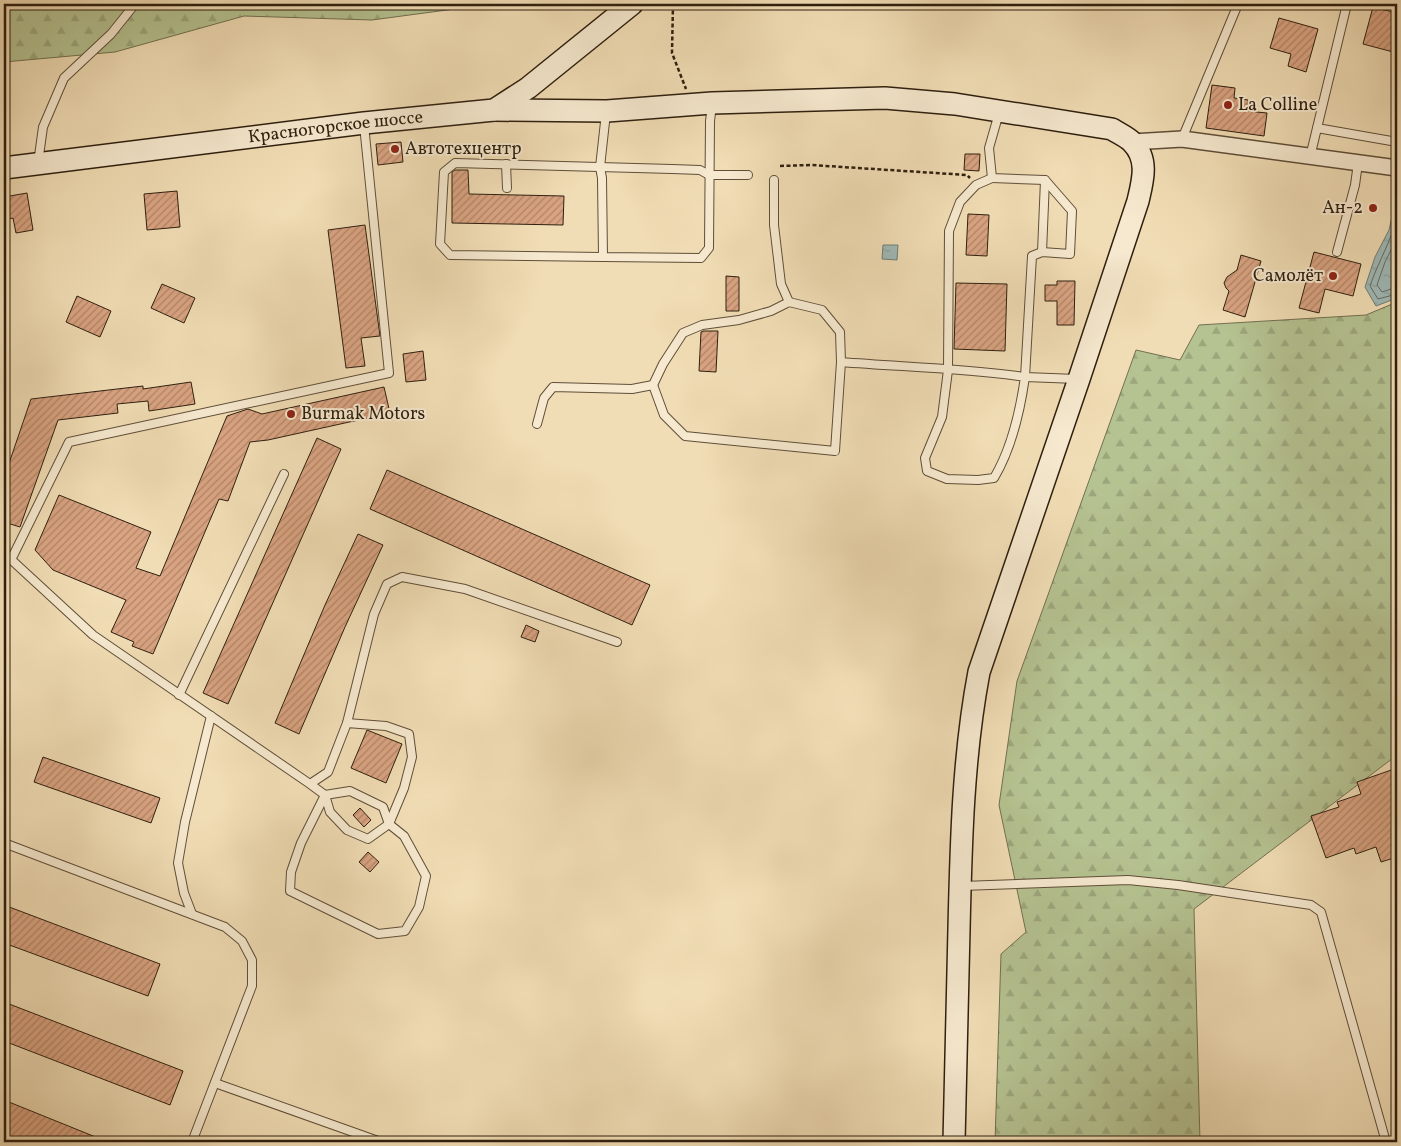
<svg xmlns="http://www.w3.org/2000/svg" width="1401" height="1146" font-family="Vollkorn,serif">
	<defs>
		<pattern id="forest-firs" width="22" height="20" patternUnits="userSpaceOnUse" patternTransform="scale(1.25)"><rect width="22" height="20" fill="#b5c291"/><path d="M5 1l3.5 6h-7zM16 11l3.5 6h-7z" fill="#9ca67c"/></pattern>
		<pattern id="water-ripples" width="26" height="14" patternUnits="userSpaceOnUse" patternTransform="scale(1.25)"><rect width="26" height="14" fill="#9fbab8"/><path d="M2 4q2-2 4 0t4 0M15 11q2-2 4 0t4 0" fill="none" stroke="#899f9d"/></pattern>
		<pattern id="building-hatch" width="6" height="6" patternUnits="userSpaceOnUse" patternTransform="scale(1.25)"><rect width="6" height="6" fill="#daa482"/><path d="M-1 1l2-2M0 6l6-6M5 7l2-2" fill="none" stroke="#b18569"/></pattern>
	</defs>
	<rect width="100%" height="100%" fill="#f1ddb5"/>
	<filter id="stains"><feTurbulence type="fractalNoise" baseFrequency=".004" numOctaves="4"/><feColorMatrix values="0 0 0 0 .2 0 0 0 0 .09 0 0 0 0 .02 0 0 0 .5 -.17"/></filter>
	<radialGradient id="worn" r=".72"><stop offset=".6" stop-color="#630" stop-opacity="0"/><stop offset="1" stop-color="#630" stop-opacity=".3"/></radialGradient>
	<g fill="url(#forest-firs)" stroke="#727050">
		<path d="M4,4H492L372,20L244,16L115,52L4,62Z"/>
		<path d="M1397,302V755L1194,909L1200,1142H995L1001,954L1026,932L999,805L1017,681L1136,350L1180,360L1199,325L1366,315Z"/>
	</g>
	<g fill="url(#water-ripples)" stroke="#727c74">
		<path d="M1397,206V298L1376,306L1365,287L1375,257L1389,230L1394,208Z"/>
		<path d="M883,245H898L897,260L882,259Z"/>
	</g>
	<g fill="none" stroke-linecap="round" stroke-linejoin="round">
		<g stroke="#666c64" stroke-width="1">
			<path d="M1397,216C1392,240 1378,262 1370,286L1378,299L1397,294"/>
			<path d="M1397,238L1385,262L1377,285L1382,292L1397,287"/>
		</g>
	</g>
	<g fill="url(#building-hatch)" stroke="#2e1f0f">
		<path d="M1373,7L1397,13V53L1363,44Z"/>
		<path d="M1279,18L1318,29L1306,72L1288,66L1291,54L1270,48Z"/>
		<path d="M1212,85L1235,88L1234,98L1248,100L1246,111L1267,113L1264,136L1206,128Z"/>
		<path d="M401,142L403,162L378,165L376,144Z"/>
		<path d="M965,154H980L979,171L964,170Z"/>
		<path d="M455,170H468L469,194L564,196L563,225L452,223V172Z"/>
		<path d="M177,191L180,227L147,230L144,194Z"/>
		<path d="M27,193L33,230L16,233L13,218L4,220V197Z"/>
		<path d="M968,214L989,215L987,256L966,255Z"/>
		<path d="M365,225L380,336L361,338L365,366L346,368L328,230Z"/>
		<path d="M1314,252L1361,264L1353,296L1325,289L1319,313L1299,308Z"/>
		<path d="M1241,255L1261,261L1245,317L1223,310L1229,291L1226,288L1224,283L1227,277L1237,270Z"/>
		<path d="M726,276L739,277V311H726Z"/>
		<path d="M1057,281H1075L1074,325H1057V301H1045V285H1057Z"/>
		<path d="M956,283L1007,284L1005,351L954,349Z"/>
		<path d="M162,284L195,298L184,323L151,308Z"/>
		<path d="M77,296L111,311L100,337L66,322Z"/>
		<path d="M703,331H718L716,372L699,371L701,332Z"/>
		<path d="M423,351L426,380L406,382L403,354Z"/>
		<path d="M191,382L195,404L149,411L148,401L117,404L118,413L58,420L20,527L4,522V478L31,399L143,386V389Z"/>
		<path d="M384,387L390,413L268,440L250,442L228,501L219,499L153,654L132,646L134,642L111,632L126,600L53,570L35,550L59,495L151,532L136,568L160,576L227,416L248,409L262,414Z"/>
		<path d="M317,438L341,449L228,704L203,693Z"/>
		<path d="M387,470L650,585L632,625L370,509Z"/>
		<path d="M358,534L383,545L345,627L299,734L275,723L325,605Z"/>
		<path d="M526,625L539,631L535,642L521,637Z"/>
		<path d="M367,730L402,744L386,783L351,768Z"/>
		<path d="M43,757L160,798L151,823L34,782Z"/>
		<path d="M1397,768V832L1391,834L1397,857L1381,862L1376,847L1356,854L1354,848L1326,858L1311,816L1339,807L1337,802L1361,794L1357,782Z"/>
		<path d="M360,808L371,820L364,827L353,815Z"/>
		<path d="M368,852L379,862L370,872L359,862Z"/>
		<path d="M4,905L160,964L148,996L4,943Z"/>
		<path d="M4,1002L183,1071L170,1105L4,1041Z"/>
		<path d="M4,1100L108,1142H18L4,1137Z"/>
	</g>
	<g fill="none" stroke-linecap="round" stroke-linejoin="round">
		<defs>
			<g id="lane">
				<path d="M606,113L600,167L602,178L603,257L701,258L709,248L710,121L712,105"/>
				<path d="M999,113L989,148L992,178L1045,180L1072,211L1070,254L1042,252L1032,256L1025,377L1077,379"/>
				<path d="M1317,128L1397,142"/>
				<path d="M1182,139L1238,4"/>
				<path d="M1310,157L1347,4"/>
				<path d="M38,163L43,127L64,78L111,34L135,4"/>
				<path d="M506,164L507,188"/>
				<path d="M774,180V225L781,284L789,302"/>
				<path d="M1042,252L1045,180"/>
				<path d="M1337,252L1355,185L1358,163"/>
				<path d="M603,257L450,255L440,244L444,172L455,163L672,169L700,170L709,175H748"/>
				<path d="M653,385L663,364L683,333L702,325L739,320L771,311L789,302L822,310L840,332L841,362"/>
				<path d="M537,424L544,398L553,387L632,389L653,385L664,415L685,436L835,451L841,362C902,367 965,368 1025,377C1020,412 1012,448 994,478L978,480L947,479L927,471L925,458L942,417L948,370L949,231L960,202L976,185L992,178"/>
				<path d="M4,553L93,635L310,784L325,795L330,812L347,830L368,839L389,824L404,788L412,757L409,734L386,726L347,723L328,772L310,784"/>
				<path d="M11,560L69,442L389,373L364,125"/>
				<path d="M179,695L284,474"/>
				<path d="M347,723L374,614L387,584L402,577L465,589L617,642"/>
				<path d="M350,791L383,807L389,824L404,836L426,876L419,907L405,931L378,934L290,891L291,872L301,843L325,795Z"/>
				<path d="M4,843L225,927L242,941L252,960V986L192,1142"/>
				<path d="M962,886L1128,880L1178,885L1311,905L1321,912L1386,1142"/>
				<path d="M192,914L184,893L178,863L185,822L211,716"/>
				<path d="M215,1083L381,1142"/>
			</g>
			<path id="street" d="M1132,142L1182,139L1397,168"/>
			<g id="secondary">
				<path d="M494,110L607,111L712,103L885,98L955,104L1112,129C1118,133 1127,137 1132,142C1149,159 1143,180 1138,201L1079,379L979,672C963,756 961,843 959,929C958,1000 956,1071 954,1142"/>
				<path id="s1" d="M4,168L364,123L494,110L528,88L632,4"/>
			</g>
		</defs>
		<use href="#lane" stroke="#5f4e38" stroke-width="10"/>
		<use href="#street" stroke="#5f4e38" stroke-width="18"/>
		<use href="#secondary" stroke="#2e1f0f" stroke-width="24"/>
		<g stroke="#2e1f0f" stroke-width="2.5" stroke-dasharray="4 2.5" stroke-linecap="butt">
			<path d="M673,4L672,53L686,89"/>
			<path d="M780,166L811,165L967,175L970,178"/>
		</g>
		<use href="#lane" stroke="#f6e9cf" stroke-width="8"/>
		<use href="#street" stroke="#f6e9cf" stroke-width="15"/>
		<use href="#secondary" stroke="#f6e9cf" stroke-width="21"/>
	</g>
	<g fill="#8f2418" stroke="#f6e9cf" stroke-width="2">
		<circle cx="1228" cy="105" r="5"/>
		<circle cx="395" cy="149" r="5"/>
		<circle cx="1373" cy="208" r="5"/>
		<circle cx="1333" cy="276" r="5"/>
		<circle cx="291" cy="414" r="5"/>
	</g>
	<g text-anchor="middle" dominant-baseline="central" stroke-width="4" stroke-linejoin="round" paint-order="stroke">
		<g font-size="18" fill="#2e1f0f" stroke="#f6e9cf" text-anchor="start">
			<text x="1238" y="105">La Colline</text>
			<text x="405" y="149">Автотехцентр</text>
			<text x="1363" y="208" text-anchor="end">Ан-2</text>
			<text x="1323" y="276" text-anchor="end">Самолёт</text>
			<text x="301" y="414">Burmak Motors</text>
		</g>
		<g font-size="18" fill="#2e1f0f" stroke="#f6e9cf">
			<text stroke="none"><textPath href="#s1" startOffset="334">Красногорское шоссе</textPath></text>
		</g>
	</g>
	<rect width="1401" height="1146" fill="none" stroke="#f1ddb5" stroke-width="20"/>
	<rect x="5" y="5" width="1391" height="1136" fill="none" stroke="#2e1f0f" stroke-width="2.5"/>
	<rect x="10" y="10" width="1381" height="1126" fill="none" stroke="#2e1f0f"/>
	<rect width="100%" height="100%" filter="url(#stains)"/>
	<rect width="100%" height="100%" fill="url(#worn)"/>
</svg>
